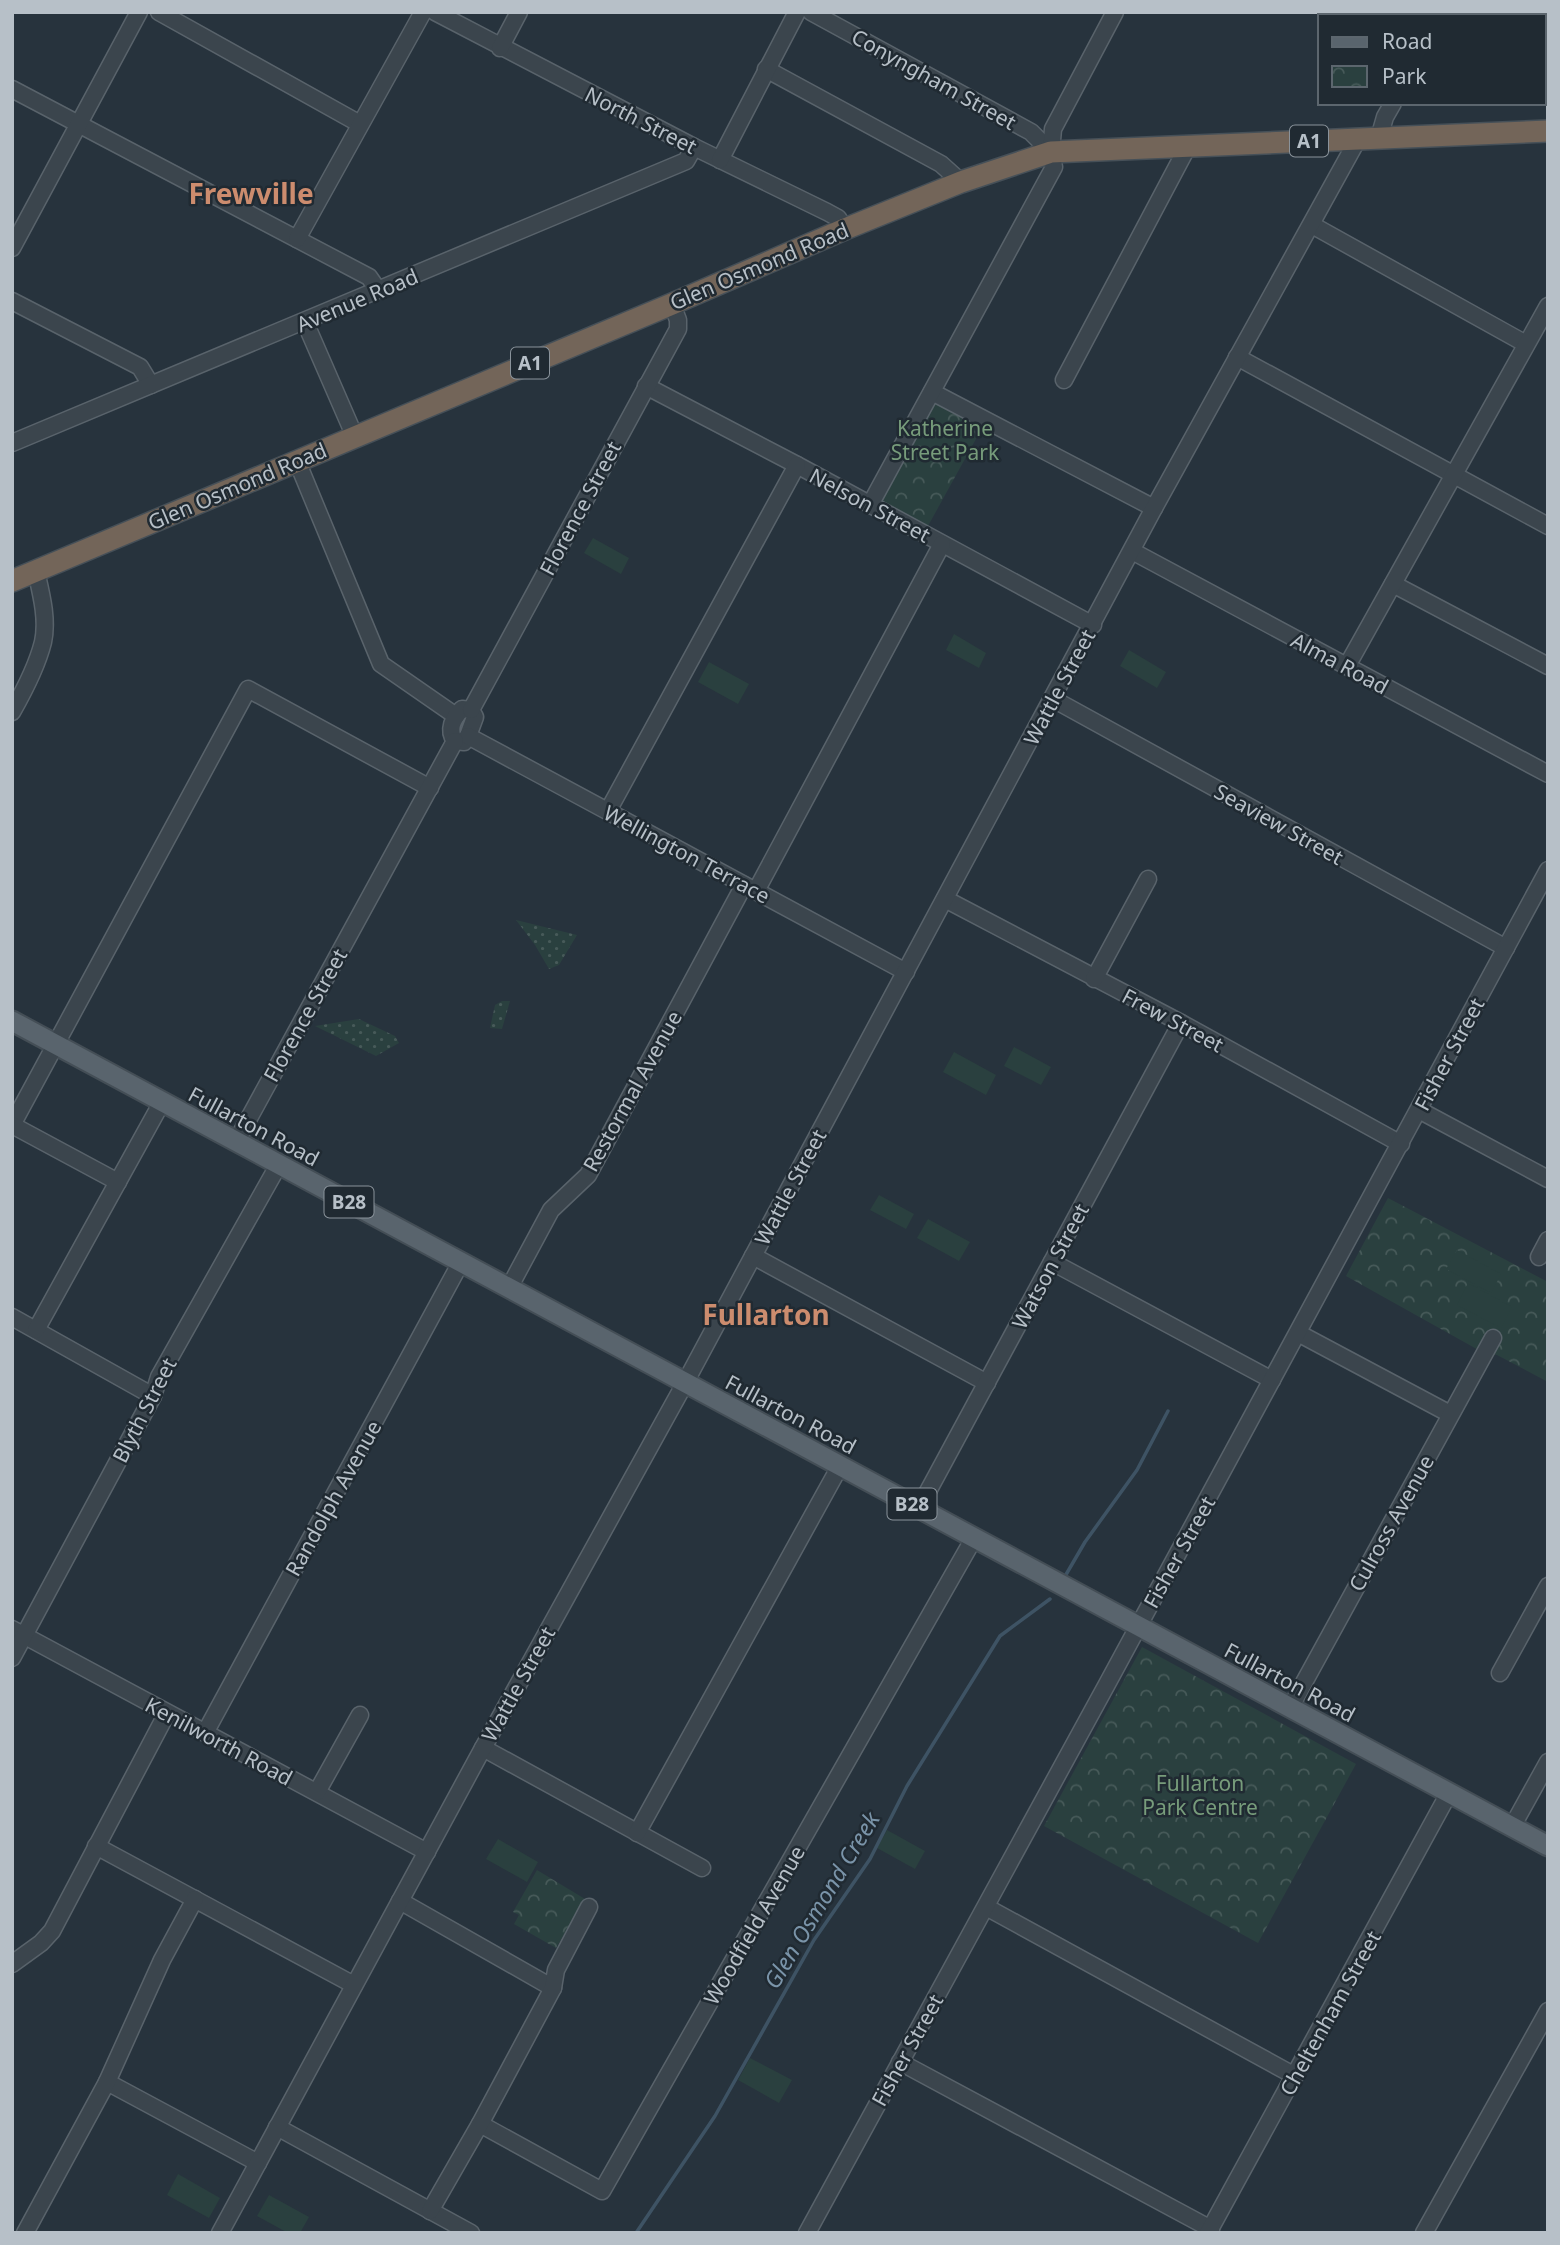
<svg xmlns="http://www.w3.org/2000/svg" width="1560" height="2245" font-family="'Noto Sans',sans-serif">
	<defs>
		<pattern id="grass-dots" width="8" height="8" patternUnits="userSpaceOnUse" patternTransform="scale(1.75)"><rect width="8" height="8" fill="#2a403f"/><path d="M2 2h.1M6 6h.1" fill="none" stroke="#475a59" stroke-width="1.8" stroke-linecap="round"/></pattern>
		<pattern id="park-crowns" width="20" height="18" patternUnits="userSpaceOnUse" patternTransform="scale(1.75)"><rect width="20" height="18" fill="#2a403f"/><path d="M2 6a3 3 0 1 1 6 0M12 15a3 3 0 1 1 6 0" fill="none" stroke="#475a59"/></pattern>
	</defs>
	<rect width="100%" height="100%" fill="#27333d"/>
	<g fill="url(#grass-dots)">
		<path d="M516,920L577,935L559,965L549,969L535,945Z"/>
		<path d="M502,1001H510L502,1029L490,1028L495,1005Z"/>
		<path d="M359,1019L395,1036L399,1043L376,1056L315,1026Z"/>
	</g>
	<g fill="url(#park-crowns)">
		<path d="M934,403L982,428L928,526L881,501Z"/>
		<path d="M1388,1198L1548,1282V1382L1497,1355L1482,1352L1346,1276Z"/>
		<path d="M1142,1647L1356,1764L1258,1943L1044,1826Z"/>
		<path d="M537,1870L585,1899L556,1948L514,1924L519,1915L513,1912Z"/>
	</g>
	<g fill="#2a403f">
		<path d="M593,538L629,558L621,574L584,553Z"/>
		<path d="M954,634L986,653L979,668L946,650Z"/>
		<path d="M1129,650L1166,672L1157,688L1120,666Z"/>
		<path d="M709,662L749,684L738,704L698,682Z"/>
		<path d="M1014,1047L1051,1067L1041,1085L1004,1066Z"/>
		<path d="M954,1052L996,1075L986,1095L943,1072Z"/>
		<path d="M879,1195L914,1214L906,1229L870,1210Z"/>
		<path d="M928,1219L970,1242L959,1261L917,1238Z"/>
		<path d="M1457,1250L1501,1274L1491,1293L1446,1269Z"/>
		<path d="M1468,1283L1512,1307L1501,1328L1457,1305Z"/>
		<path d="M887,1830L925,1851L915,1869L877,1848Z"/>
		<path d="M498,1839L538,1862L527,1882L486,1859Z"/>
		<path d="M750,2058L792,2080L779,2103L738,2080Z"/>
		<path d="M178,2174L220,2198L209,2218L167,2195Z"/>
		<path d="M269,2195L309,2217L300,2233H288L257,2216Z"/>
	</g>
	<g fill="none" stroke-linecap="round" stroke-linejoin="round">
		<g stroke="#3e5364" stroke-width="3.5">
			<path d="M1064,1578L1085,1542L1137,1470L1168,1411"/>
			<path d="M636,2233L715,2116L814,1940L870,1859L907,1786L1000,1636L1050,1599"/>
		</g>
		<defs>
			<g id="minor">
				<path d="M159,12L360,124"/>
				<path d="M435,12L694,147L827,212L838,218L845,229"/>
				<path d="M811,12L1031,132L1051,152"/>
				<path d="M1439,16L1441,12"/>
				<path d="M500,48L519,12"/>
				<path d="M766,69L941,164L961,182"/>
				<path d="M12,89L369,277L378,290"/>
				<path d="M1379,138L1385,117L1393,103"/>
				<path d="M720,160L797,12"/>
				<path d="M1312,225L1526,344"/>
				<path d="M297,239L423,12"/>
				<path d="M12,248L139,12"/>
				<path d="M12,301L140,367L151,385"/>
				<path d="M305,322L355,437"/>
				<path d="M1237,357L1548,526"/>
				<path d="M1064,380L1188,146"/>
				<path d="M646,386L797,465L1093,625"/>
				<path d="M932,392L1154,508"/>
				<path d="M12,443L686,161L694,147"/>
				<path d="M297,461L381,664L456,716"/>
				<path d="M870,505L1054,167L1051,152L1053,129L1115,12"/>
				<path d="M1132,551L1548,774"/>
				<path d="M1393,584L1548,666"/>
				<path d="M1347,666L1548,306"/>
				<path d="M1053,699L1506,948"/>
				<path d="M462,709L471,710L475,717L468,736L464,742L455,741C447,730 453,718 462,709Z"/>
				<path d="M471,710L678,329V320L672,304"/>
				<path d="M12,712C24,691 37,666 43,642C48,619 41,593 36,571"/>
				<path d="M468,736L906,972"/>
				<path d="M608,811L797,465"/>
				<path d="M756,891L942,544"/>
				<path d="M945,899L1181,1023L1401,1144"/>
				<path d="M1094,979L1148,879"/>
				<path d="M1419,1110L1548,1179"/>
				<path d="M12,1125L248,689L430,788"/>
				<path d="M12,1125L118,1182"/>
				<path d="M236,1142L455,741"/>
				<path d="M753,1256L987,1383"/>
				<path d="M1539,1257L1548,1240"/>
				<path d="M1052,1262L1272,1380"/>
				<path d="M509,1288L551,1210L588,1175L744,885"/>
				<path d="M12,1317L153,1396"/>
				<path d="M36,1330L162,1102"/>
				<path d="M1298,1333L1450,1414"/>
				<path d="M919,1508L1181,1023"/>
				<path d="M12,1629L427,1852"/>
				<path d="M12,1658L153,1396L159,1377L279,1164"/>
				<path d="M1500,1673L1548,1586"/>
				<path d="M1290,1708L1493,1338"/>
				<path d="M205,1733L461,1262"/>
				<path d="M483,1748L702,1868"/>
				<path d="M317,1792L360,1715"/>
				<path d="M1512,1827L1548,1762"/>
				<path d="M637,1833L840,1466"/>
				<path d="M96,1846L354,1985"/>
				<path d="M400,1901L553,1988"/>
				<path d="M986,1907L1295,2076"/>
				<path d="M12,1964L41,1943L52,1931L167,1713"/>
				<path d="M900,2062L1211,2229"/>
				<path d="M107,2082L258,2163"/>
				<path d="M480,2124L602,2191L974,1538"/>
				<path d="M277,2127L471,2233"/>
				<path d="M430,2211L480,2124L553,1988L556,1970L589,1907"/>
				<path d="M25,2233L107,2082L162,1960L195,1899"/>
				<path d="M220,2233L483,1748L685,1383L1154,508L1358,139"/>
				<path d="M807,2233L1106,1686L1548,870"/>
				<path d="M1208,2233L1449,1793"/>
				<path d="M1424,2233L1548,2011"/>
			</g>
			<path id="major" d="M12,1021L1548,1846"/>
			<path id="highway" d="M12,581L672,304L845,229L961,182L1051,152L1548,131"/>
		</defs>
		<use href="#minor" stroke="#59636b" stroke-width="19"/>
		<use href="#major" stroke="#444e56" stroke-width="23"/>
		<use href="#highway" stroke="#465058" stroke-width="24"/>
		<use href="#minor" stroke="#3b454d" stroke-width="16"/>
		<use href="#major" stroke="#59646d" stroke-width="19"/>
		<use href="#highway" stroke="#736559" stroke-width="21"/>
	</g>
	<g text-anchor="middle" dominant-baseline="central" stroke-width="5" stroke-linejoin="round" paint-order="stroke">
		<g fill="#202a32" stroke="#8a939b" stroke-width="2">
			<rect x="1290" y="125.5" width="38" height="31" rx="5"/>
			<rect x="511" y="347.5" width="38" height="31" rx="5"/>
			<rect x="324.5" y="1186.5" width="49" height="31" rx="5"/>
			<rect x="887.5" y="1488.5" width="49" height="31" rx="5"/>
		</g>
		<g font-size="19" font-weight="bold" fill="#b7c0c8">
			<text x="1309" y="141">A1</text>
			<text x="530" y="363">A1</text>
			<text x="349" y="1202">B28</text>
			<text x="912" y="1504">B28</text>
		</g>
		<g font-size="21" fill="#b7c0c8" stroke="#202a32">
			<text transform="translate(934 79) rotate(29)">Conyngham Street</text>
			<text transform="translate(641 120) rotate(27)">North Street</text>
			<text transform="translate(759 266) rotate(-23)">Glen Osmond Road</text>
			<text transform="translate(357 300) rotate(-23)">Avenue Road</text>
			<text transform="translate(237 486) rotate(-23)">Glen Osmond Road</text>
			<text transform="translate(870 505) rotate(28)">Nelson Street</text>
			<text transform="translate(580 508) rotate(-62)">Florence Street</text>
			<text transform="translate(1340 663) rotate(28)">Alma Road</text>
			<text transform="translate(1059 687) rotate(-62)">Wattle Street</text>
			<text transform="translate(1279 824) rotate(29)">Seaview Street</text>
			<text transform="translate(687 854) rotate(28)">Wellington Terrace</text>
			<text transform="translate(305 1015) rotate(-61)">Florence Street</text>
			<text transform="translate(1173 1020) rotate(28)">Frew Street</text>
			<text transform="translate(1449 1054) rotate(-62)">Fisher Street</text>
			<text transform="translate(632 1091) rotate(-61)">Restormal Avenue</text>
			<text transform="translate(254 1126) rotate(28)">Fullarton Road</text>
			<text transform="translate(790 1187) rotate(-62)">Wattle Street</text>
			<text transform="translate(1050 1266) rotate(-62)">Watson Street</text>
			<text transform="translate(144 1410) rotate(-63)">Blyth Street</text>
			<text transform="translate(791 1414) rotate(28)">Fullarton Road</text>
			<text transform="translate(333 1498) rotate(-61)">Randolph Avenue</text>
			<text transform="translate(1391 1523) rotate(-61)">Culross Avenue</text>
			<text transform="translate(1179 1552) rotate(-61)">Fisher Street</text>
			<text transform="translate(1290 1682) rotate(28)">Fullarton Road</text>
			<text transform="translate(518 1684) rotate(-61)">Wattle Street</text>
			<text transform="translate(219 1741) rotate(28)">Kenilworth Road</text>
			<text transform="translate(754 1925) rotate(-60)">Woodfield Avenue</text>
			<text transform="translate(1330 2013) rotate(-61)">Cheltenham Street</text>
			<text transform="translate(907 2050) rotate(-61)">Fisher Street</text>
		</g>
		<g font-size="21" fill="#779c7b" stroke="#202a32">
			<text x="945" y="428">Katherine<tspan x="945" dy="24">Street Park</tspan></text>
			<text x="1200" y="1783">Fullarton<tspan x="1200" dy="24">Park Centre</tspan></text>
		</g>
		<g font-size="23" font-style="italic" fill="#7a94a9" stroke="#202a32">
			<text transform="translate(821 1900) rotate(-59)">Glen Osmond Creek</text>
		</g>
		<g font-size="28" font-weight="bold" fill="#cc8c6e" stroke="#202a32">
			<text x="251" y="193">Frewville</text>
			<text x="766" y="1314">Fullarton</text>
		</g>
	</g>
	<rect width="1560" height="2245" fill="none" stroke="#b7c0c8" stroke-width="28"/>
	<rect x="1318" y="14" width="228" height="91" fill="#202a32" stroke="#5c666e" stroke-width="2"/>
	<rect x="1332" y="37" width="35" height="10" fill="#59646d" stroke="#5c666e" stroke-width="2"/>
	<text x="1382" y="49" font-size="21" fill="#b7c0c8">Road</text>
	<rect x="1332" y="66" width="35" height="21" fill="url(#park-crowns)" stroke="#5c666e" stroke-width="2"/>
	<text x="1382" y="84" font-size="21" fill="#b7c0c8">Park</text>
</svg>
